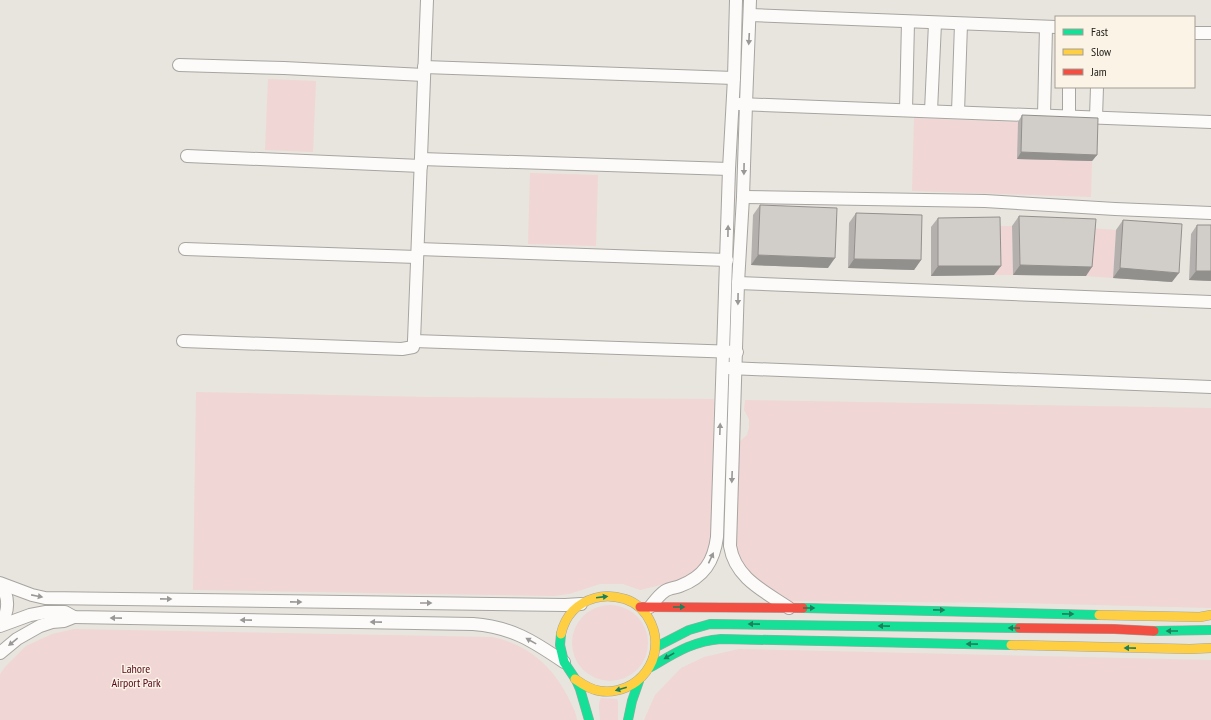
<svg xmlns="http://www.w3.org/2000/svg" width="1211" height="720" font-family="'PT Sans Narrow',sans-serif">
	<rect width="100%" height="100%" fill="#e8e5de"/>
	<g fill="#f0d6d4">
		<path d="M268,79L316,81L313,152L265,150Z"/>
		<path d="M914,118L1018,122L1092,161L1091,197L912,191Z"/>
		<path d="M530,173L598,175L596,246L528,244Z"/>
		<path d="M994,226H1012L1013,275H994Z"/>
		<path d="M1089,228L1116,230L1113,278L1086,276Z"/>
		<path d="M196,392L427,397L714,399L711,540L709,549L700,567L685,579L640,590L623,584H600L569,594L553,596L193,590Z"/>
		<path d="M745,400L1211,408V608L1021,603L786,601L759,580L744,567L737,557L736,540L739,442L747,435L749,428V419L744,410Z"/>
		<circle cx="610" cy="643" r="38"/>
		<path d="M74,629L492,637C527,644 552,665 568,697C571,704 576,711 577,720H0V674L5,667L26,646L52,634Z"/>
		<path d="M739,649L1211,660V720H644L655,695L681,668L704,657Z"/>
		<path d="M601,698L617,699L618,702V720H600C600,713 597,704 601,698Z"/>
	</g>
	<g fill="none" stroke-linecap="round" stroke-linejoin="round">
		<defs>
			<g id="street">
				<path d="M427,0L414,341L737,352"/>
				<path d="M750,0L746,104L743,197L738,283L730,546C735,578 764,591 789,608"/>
				<path d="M750,15L1056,27"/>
				<path d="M1194,33H1211"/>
				<path d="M179,65L284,68L424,75"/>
				<path d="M424,67L734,78"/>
				<path d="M739,104L1211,122"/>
				<path d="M906,110L908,22"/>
				<path d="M931,111L935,23"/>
				<path d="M958,112L961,24"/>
				<path d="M1044,115L1046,27"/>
				<path d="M1069,116V87"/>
				<path d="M1096,117L1097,87"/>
				<path d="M187,156L421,166"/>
				<path d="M421,159L729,169"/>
				<path d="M743,197L985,201L1115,209L1211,213"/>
				<path d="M185,249L417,257"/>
				<path d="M418,249L727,260"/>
				<path d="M738,283L1211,302"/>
				<path d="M183,341L402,349L413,347L414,341"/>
				<path d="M728,368L1211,387"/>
				<path d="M0,583L32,595L45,598L565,605L581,604"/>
				<path d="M0,585C10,596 9,613 0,624"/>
				<path d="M650,607C654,602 659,595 665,591C669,588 675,588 680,586C704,577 714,561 717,537L729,169L734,78L736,0"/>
				<path d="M0,626L30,615L46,612H65L74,617L473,624C512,627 533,641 564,662"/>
				<path d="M0,653L17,639L40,626L52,622L64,621L74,617"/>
			</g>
			<g id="fast">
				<path d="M803,608L1099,615"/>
				<path d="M1154,631L1211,630"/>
				<path d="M561,634L560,645L564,662L576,680L580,689L589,720"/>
				<path d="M656,647L689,630L710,624L1019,628"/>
				<path d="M651,667C675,653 693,641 721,639L1011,645"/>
				<path d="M628,720L632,701L639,681"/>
			</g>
			<g id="slow">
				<path d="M1099,615L1200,617L1211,615"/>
				<path d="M561,634C565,616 577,603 595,598C605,595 615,596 625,599C637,603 646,612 651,623C667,658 638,696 600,691C591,690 582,684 575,679"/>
				<path d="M1011,645L1190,649L1211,648"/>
			</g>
			<g id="jam">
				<path d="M640,607L803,608"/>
				<path d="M1019,628L1114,629L1154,631"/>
			</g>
		</defs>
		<use href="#street" stroke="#a7a5a0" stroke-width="14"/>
		<use href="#fast" stroke="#a7a5a0" stroke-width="10"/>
		<use href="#slow" stroke="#a7a5a0" stroke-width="10"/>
		<use href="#jam" stroke="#a7a5a0" stroke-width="10"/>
		<use href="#street" stroke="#fcfbfa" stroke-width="12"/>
		<use href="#fast" stroke="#16e098" stroke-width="9"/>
		<use href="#slow" stroke="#ffcf43" stroke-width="9"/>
		<use href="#jam" stroke="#f24e42" stroke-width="9"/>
	</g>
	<g fill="#b4b0ad">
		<path d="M1022,115L1097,155L1092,161L1017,159L1018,122Z"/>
		<path d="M760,205L828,268L751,265L753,215Z"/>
		<path d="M856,213L921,260L914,270L848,268L849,223Z"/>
		<path d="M1019,216L1086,276L1013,275L1012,226Z"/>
		<path d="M938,218L994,275L931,276V227Z"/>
		<path d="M1123,220L1172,282L1113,278L1116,230Z"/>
		<path d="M1197,225H1211V281L1189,280L1191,234Z"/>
	</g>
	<g fill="#92908d">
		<path d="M1021,152L1097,155L1092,161L1017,159Z"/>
		<path d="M758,255L835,258L828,268L751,265Z"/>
		<path d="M854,259L921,260L914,270L848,268Z"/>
		<path d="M1020,265L1092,267L1086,276L1013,275Z"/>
		<path d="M938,266H1001L994,275L931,276Z"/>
		<path d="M1120,268L1179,273L1172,282L1113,278Z"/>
		<path d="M1196,271H1211V281L1189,280Z"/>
	</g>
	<g fill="#d1cdc9" stroke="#92908d">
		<path d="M1022,115L1098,118L1097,155L1021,152Z"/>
		<path d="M760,205L837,208L835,258L758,255Z"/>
		<path d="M856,213L922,215L921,260L854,259Z"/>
		<path d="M1019,216L1096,219L1092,267L1020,265Z"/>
		<path d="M1000,217L1001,266H938V218Z"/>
		<path d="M1123,220L1182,224L1179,273L1120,268Z"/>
		<path d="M1197,225H1211V271H1196Z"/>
	</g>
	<defs><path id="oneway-solid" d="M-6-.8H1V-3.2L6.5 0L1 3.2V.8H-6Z"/></defs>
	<g fill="#9a9896">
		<use href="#oneway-solid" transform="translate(749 39) rotate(93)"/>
		<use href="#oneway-solid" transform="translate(744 169) rotate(91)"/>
		<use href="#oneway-solid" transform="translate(728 231) rotate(-89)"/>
		<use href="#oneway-solid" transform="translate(738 299) rotate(91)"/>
		<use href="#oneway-solid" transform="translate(720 429) rotate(-88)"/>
		<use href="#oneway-solid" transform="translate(732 477) rotate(92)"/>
		<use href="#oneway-solid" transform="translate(711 558) rotate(-65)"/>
		<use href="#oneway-solid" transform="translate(37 596) rotate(11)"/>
		<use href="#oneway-solid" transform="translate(166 599) rotate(1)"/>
		<use href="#oneway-solid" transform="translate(296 602) rotate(1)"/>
		<use href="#oneway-solid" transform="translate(426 603)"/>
		<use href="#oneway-solid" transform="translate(116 618) rotate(-179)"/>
		<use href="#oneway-solid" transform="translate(246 620) rotate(-179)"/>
		<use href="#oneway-solid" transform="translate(376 622) rotate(-179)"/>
		<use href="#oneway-solid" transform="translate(531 641) rotate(-151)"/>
		<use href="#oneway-solid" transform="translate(13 642) rotate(141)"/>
	</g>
	<g fill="#1c805a">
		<use href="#oneway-solid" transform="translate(602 597) rotate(-7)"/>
		<use href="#oneway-solid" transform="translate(679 607)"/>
		<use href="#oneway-solid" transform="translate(809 608)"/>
		<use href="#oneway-solid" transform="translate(939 610) rotate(1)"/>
		<use href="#oneway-solid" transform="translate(1068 614) rotate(1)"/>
		<use href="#oneway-solid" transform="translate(754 624) rotate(-179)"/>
		<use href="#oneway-solid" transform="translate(884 626) rotate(-179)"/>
		<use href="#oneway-solid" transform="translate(1014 628) rotate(-179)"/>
		<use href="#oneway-solid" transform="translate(1172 631) rotate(180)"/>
		<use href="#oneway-solid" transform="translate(972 644) rotate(-179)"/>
		<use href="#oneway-solid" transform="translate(1130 648) rotate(-179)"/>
		<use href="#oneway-solid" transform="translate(669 656) rotate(150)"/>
		<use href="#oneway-solid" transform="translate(621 689) rotate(164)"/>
	</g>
	<g text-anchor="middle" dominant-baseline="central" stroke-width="3" stroke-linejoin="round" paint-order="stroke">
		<g font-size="12" fill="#570719" stroke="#faf3e6">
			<text x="136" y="668">Lahore<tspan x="136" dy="14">Airport Park</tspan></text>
		</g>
	</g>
	<rect x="1055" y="16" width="140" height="72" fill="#faf3e6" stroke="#a49f95"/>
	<rect x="1063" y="29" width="20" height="6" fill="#16e098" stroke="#a49f95"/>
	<text x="1091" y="36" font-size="12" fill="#22201b">Fast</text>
	<rect x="1063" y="49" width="20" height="6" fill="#ffcf43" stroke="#a49f95"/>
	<text x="1091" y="56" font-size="12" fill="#22201b">Slow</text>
	<rect x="1063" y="69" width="20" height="6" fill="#f24e42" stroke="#a49f95"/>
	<text x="1091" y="76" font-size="12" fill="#22201b">Jam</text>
</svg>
